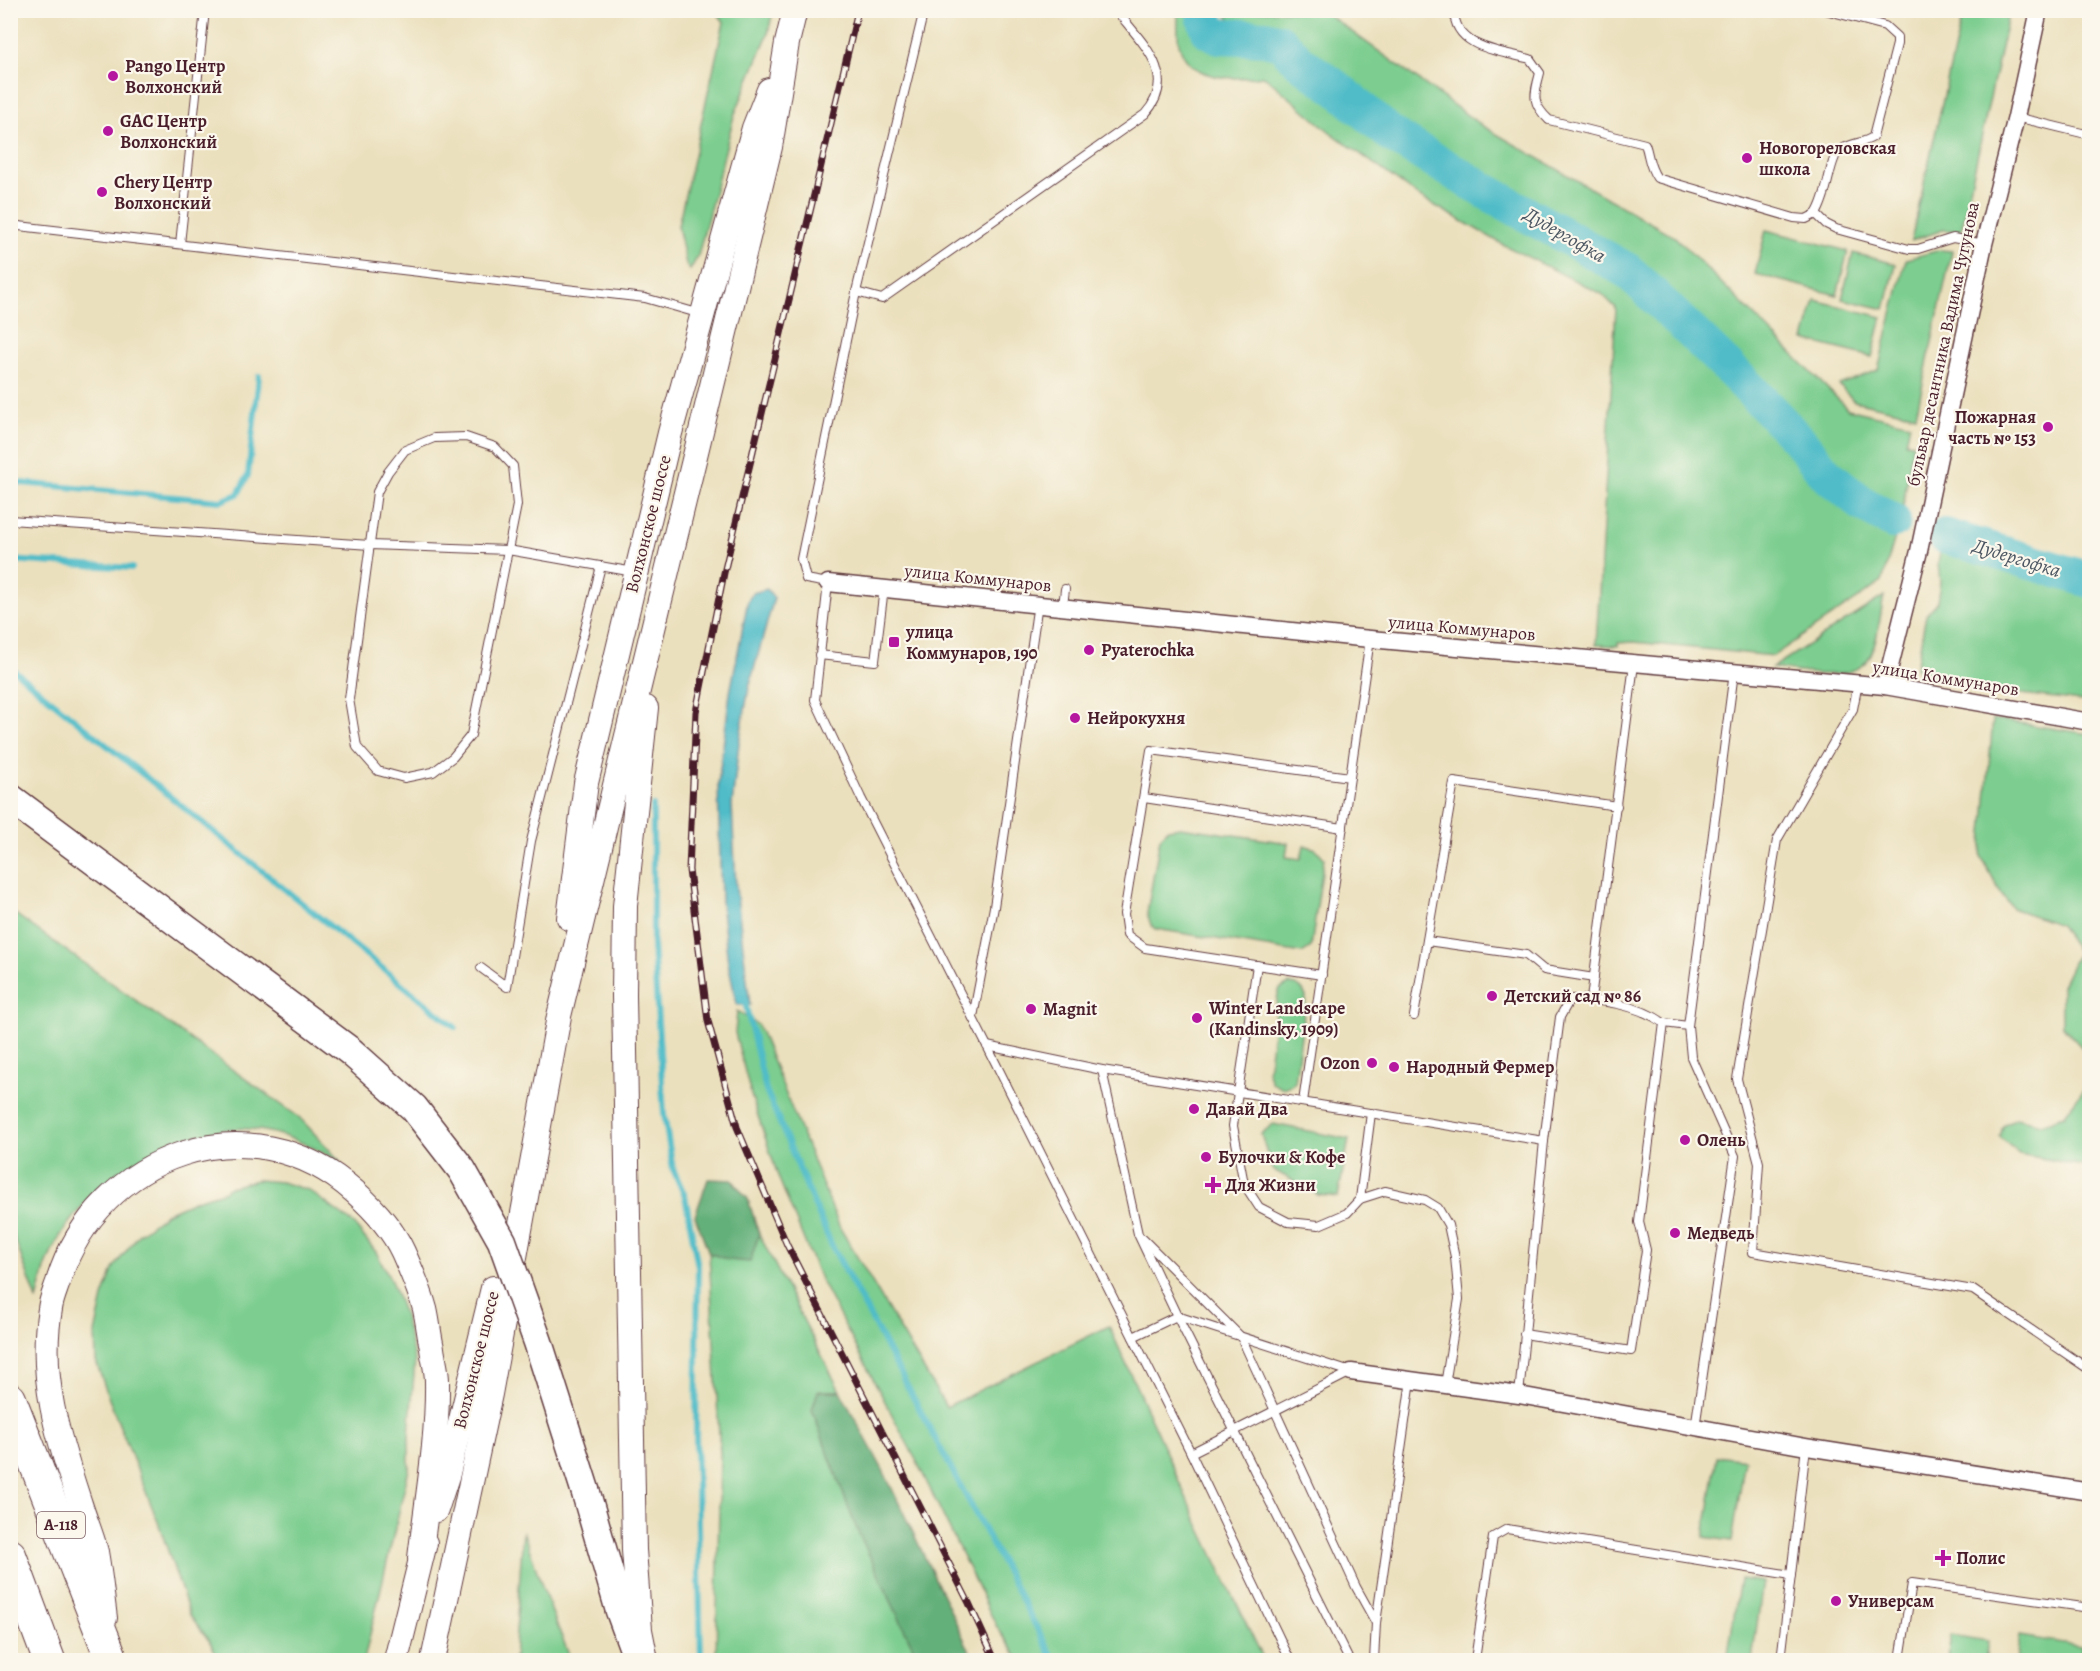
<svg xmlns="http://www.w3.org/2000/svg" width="2100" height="1671" font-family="Alegreya,serif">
	<rect width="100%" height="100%" fill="#fbf7ec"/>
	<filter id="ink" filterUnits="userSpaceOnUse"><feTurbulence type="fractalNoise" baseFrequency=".0167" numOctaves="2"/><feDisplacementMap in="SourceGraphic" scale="12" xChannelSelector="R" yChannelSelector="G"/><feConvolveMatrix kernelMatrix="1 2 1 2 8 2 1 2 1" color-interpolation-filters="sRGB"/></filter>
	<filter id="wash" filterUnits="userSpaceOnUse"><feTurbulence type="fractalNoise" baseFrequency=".008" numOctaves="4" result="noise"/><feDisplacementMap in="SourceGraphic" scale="24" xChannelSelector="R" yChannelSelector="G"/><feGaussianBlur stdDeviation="1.35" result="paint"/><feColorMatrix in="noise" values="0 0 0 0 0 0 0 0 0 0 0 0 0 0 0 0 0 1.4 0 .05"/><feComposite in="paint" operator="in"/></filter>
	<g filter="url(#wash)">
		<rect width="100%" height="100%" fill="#ebe0bd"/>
		<g fill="#7bcd8f" stroke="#62765d" stroke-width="1.5">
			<path d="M720,11H773L768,34L734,116L698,256L690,270L686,264L678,226L724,22L719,15Z"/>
			<path d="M1178,11H1202L1201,27L1218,44L1266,41L1450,186L1603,265L1644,295L1846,497L1897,530L1882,582L1773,656L1634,642L1618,643V646L1596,645L1616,308L1602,294L1504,245L1420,197L1330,132L1264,76C1235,80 1188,82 1179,44C1177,34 1178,21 1178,11Z"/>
			<path d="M1225,11H1323L1481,125L1675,237L1848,409L1910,424L1906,442L1913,443L1901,519L1857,495L1646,279L1617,259L1400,132L1293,45C1289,42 1285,39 1280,37C1260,30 1235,34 1225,11Z"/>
			<path d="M1963,11H2009L1961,231L1943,230L1911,241Z"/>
			<path d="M1766,230L1848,251L1837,295L1755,274Z"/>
			<path d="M1940,250L1952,251L1916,415L1854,401L1839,385L1878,370L1906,259Z"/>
			<path d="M1853,253L1896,264L1885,309L1842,299Z"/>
			<path d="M1815,300L1882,317L1872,357L1804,340Z"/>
			<path d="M1942,540L2089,586V702L2012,693L1921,674L1916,668L1926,615L1937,602L1940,582L1938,564Z"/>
			<path d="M1884,596C1880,614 1879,635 1872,652C1858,687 1800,671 1772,668Z"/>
			<path d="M1993,719L2089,734V1167L2019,1154L2000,1137L2003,1126L2016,1118L2041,1124L2064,1116L2084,1089L2087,1053L2062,1026V986L2078,952L2060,925L2012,908L2001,893L1981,856Z"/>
			<path d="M1180,827L1288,843L1286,857L1301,859L1304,845L1316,849L1324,858L1311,947L1302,953L1156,929L1151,925L1147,913L1160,838L1168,829Z"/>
			<path d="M11,911L300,1118L341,1162C313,1147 283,1132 251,1129C227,1127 202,1133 180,1141C122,1162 65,1209 45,1269C42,1279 40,1290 37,1300L11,1229Z"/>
			<path d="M1289,984C1298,984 1303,988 1306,997L1295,1082L1291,1085L1283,1088L1271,1082L1268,1073L1278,993L1280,989Z"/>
			<path d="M737,1011L758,1025L840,1228L946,1407L1109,1326L1196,1519L1264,1660H1020L997,1627L915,1458L820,1279L779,1179L751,1095L735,1033Z"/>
			<path d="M1273,1124L1349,1139L1338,1197L1318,1195L1272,1169L1261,1134Z"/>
			<path d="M257,1180L281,1182L308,1190L353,1223L376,1252L390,1278L403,1312L415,1361L409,1434V1469L364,1660H220L208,1639L190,1615L158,1522L109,1399L96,1361L95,1333L103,1297L114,1267L139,1234L167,1213L196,1200L223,1192L230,1187Z"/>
			<path d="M759,1234L840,1391H818L919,1660H716L720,1454L709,1253L729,1260L749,1261Z"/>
			<path d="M1717,1456L1745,1460L1732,1541L1704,1537Z"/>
			<path d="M523,1531L546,1597L571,1660H514Z"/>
			<path d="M1740,1579L1763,1582L1752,1660H1727Z"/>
			<path d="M1951,1635L1988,1641L1985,1660H1947Z"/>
			<path d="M2020,1636L2082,1646L2080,1660H2016Z"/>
		</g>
		<g fill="#64b07a" stroke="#576852" stroke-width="1.5">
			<path d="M708,1179L732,1180L748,1199L759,1234L750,1262L729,1260L709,1253L695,1216Z"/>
			<path d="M818,1391H840L883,1470L974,1660H919L855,1525L812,1410Z"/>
		</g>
		<path fill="#4fbcc8" stroke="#4c6e7a" stroke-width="1.5" d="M767,589L774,598L749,687L739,743L732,805L736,888L750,1005H737L728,963L721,901L718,784L730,693L748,600L753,593Z"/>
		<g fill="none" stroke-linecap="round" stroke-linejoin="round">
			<g stroke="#4fbcc8" stroke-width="6">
				<path d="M10,482L221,501L238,494L248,475L259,376"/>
				<path d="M10,560L132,568"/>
				<path d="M10,667L455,1027"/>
				<path d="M653,806V945L664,1114L673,1169L685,1196L698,1267L696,1436L701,1660"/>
				<path d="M744,998L766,1090L831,1244L1054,1660"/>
			</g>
			<g stroke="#4fbcc8" stroke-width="36">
				<path d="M1206,10L1205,19L1209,31L1219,36L1265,38L1280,42L1301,63L1338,89L1392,135L1489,193L1628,271L1737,376L1798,439L1826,474L1863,504L1893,521"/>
				<path d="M1945,536L2090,580"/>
			</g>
		</g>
	</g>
	<g filter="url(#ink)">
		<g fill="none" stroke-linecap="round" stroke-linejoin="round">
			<defs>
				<g id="service">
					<path d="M924,10L856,292L801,559L806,579L828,583L815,700L861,798L987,1046L1191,1453"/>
					<path d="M1454,10C1454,49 1501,51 1530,59L1540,73C1534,95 1531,103 1549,120L1645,144C1650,158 1648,165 1657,178L1794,218L1806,219L1816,214L1826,224L1836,229L1909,249H1918L1953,238L1984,244"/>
					<path d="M2016,117L2090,135"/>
					<path d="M1816,214C1828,196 1829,162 1838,152C1847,143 1863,144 1873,137L1897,44V37L1885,26L1825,10"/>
					<path d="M10,225L645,298L701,314"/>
					<path d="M180,244L205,10"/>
					<path d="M856,292L882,299L1145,114C1180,75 1141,42 1116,10"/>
					<path d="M466,437L495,447L513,466L517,505L471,735L453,757L433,772L404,778L378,771L357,747L349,699L377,492L388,472L405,450L434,438Z"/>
					<path d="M10,520L370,545L508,550L634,572"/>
					<path d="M1063,606L1065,589"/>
					<path d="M819,655L875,661L884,588"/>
					<path d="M1858,683L1853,709L1777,840L1737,1079L1759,1163L1753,1252L1973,1290L2090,1370"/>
					<path d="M1144,798L1343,828"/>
					<path d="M1427,941L1526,955L1544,970L1594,978"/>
					<path d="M1257,965L1233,1126L1244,1184L1259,1207L1288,1222L1319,1225L1347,1213L1360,1199L1385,1191L1425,1200L1438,1208L1448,1225L1455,1257L1459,1299L1445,1385"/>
					<path d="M481,968L507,987L531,841L601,566"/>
					<path d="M1322,975L1145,948L1127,935L1124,914L1151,750L1350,777"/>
					<path d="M1591,999L1634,664"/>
					<path d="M1414,1016L1454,782L1617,806"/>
					<path d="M973,1017L994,907L1038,603"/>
					<path d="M1664,1023L1688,1026"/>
					<path d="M987,1046L1102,1070L1544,1141"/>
					<path d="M1102,1070L1138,1234L1177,1316L1349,1660"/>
					<path d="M1303,1102L1370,639"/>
					<path d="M1360,1199L1371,1113"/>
					<path d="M1143,1239L1241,1337L1356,1587L1376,1623"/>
					<path d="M1133,1337L1177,1316L1351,1372"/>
					<path d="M1519,1395L1544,1141L1560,1017L1570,999C1601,999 1638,1005 1664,1023L1639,1222L1646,1250L1631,1351L1524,1334"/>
					<path d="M1695,1428L1735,1156L1691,1057L1688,1026L1734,672"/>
					<path d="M1290,1660L1191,1453L1351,1372"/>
					<path d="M1374,1660L1376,1623L1411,1380"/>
					<path d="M1475,1660L1493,1537L1507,1529L1791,1575"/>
					<path d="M1781,1660L1806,1447"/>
					<path d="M1900,1660L1912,1583L2090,1608"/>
					<path d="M2089,1660L2090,1654"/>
				</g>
				<g id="minor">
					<path d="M828,583L1370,639L1885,686L2090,722"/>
					<path d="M1885,686L1919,551L1984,244L2016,117L2039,10"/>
					<path d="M1351,1372L1519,1395L1806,1447L2090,1492"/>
				</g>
				<g id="secondary">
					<path d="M569,918L586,783L670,433L754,128L769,90"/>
					<path d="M436,1510L448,1473L493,1288"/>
					<path d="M105,1618C102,1596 100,1574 96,1552C92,1536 85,1520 80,1504C59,1440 38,1378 50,1309C51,1300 55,1291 58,1282C97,1154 251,1098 355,1192C374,1209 392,1228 403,1252C411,1270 420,1290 425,1309C428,1322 429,1335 432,1348C433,1358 437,1370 437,1381C438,1439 427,1499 420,1558"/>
					<path d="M645,1655L640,1630L634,1550L624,995L625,906L646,708"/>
					<path d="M396,1660L425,1543"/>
					<path d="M433,1660L490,1394L559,1016L770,147L787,43L795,10"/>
				</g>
				<g id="trunk">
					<path d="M10,798L350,1051"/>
					<path d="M586,1493L620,1611L638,1660"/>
				</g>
				<g id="motorway">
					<path d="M10,1399L112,1660"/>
					<path d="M10,1555L49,1660"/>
				</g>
			</defs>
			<use href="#service" stroke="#623c41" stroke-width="10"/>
			<use href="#minor" stroke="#623c41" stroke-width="19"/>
			<use href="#secondary" stroke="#623c41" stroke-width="26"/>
			<use href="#trunk" stroke="#623c41" stroke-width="31"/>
			<use href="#motorway" stroke="#623c41" stroke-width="34"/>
			<use href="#service" stroke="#fff" stroke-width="8"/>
			<use href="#minor" stroke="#fff" stroke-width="16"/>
			<use href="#secondary" stroke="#fff" stroke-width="24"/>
			<use href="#trunk" stroke="#fff" stroke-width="28"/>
			<use href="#motorway" stroke="#fff" stroke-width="32"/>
			<defs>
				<path id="rail" d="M858,10L724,573L696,712L689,870L708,1021L737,1127L787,1245L969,1603L995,1660"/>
			</defs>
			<use href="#rail" stroke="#4a1f2b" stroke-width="7"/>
			<use href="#rail" stroke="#fbf7ec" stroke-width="4.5" stroke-dasharray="14" stroke-linecap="butt"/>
			<defs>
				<path id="trunk-bridge" d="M350,1051L414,1108L462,1170L502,1241L538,1342L586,1493"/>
			</defs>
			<use href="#trunk-bridge" stroke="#623c41" stroke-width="31" stroke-linecap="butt"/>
			<use href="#trunk-bridge" stroke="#fff" stroke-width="28"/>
		</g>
	</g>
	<g fill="#b5179e" stroke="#fbf7ec" stroke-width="2">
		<circle cx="113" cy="76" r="6"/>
		<circle cx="108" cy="131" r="6"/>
		<circle cx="1747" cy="158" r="6"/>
		<circle cx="102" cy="192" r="6"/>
		<circle cx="2048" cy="427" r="6"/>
		<rect x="888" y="636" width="12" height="12" rx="3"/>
		<circle cx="1089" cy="650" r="6"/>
		<circle cx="1075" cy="718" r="6"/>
		<circle cx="1492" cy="996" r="6"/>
		<circle cx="1031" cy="1009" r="6"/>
		<circle cx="1197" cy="1018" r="6"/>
		<circle cx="1372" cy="1063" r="6"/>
		<circle cx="1394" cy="1067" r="6"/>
		<circle cx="1194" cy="1109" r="6"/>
		<circle cx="1685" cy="1140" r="6"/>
		<circle cx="1206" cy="1157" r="6"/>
		<path d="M1210 1176h6v6h6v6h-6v6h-6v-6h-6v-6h6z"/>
		<circle cx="1675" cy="1233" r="6"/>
		<path d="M1940 1549h6v6h6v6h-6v6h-6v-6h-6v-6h6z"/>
		<circle cx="1836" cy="1601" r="6"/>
	</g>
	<g text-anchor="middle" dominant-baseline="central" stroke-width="4.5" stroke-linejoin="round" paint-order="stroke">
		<rect fill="#fbf7ec" stroke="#7f6065" stroke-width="1.5" x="37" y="1512" width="48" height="26" rx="4.5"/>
		<g font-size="16" font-weight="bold" fill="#4a1f2b">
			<text x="61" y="1525">А-118</text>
		</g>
		<g font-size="18" font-weight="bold" fill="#4a1f2b" stroke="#fbf7ec" text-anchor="start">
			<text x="125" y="66">Pango Центр<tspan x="125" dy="21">Волхонский</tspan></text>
			<text x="120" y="121">GAC Центр<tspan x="120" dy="21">Волхонский</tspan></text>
			<text x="1759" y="148">Новогореловская<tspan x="1759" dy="21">школа</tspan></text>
			<text x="114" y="182">Chery Центр<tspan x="114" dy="21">Волхонский</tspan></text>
			<text x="2036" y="417" text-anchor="end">Пожарная<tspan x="2036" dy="21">часть № 153</tspan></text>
			<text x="906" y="632">улица<tspan x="906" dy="21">Коммунаров, 190</tspan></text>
			<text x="1101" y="650">Pyaterochka</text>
			<text x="1087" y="718">Нейрокухня</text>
			<text x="1504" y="996">Детский сад № 86</text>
			<text x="1209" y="1008">Winter Landscape<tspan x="1209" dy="21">(Kandinsky, 1909)</tspan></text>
			<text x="1043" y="1009">Magnit</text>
			<text x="1360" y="1063" text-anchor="end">Ozon</text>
			<text x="1406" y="1067">Народный Фермер</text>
			<text x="1206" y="1109">Давай Два</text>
			<text x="1697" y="1140">Олень</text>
			<text x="1218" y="1157">Булочки &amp; Кофе</text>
			<text x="1225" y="1185">Для Жизни</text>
			<text x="1687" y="1233">Медведь</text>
			<text x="1956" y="1558">Полис</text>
			<text x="1848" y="1601">Универсам</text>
		</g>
		<g font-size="18" fill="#4a1f2b" stroke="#fbf7ec">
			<text transform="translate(1943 344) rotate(-78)">бульвар десантника Вадима Чугунова</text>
			<text transform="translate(648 524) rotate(-76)">Волхонское шоссе</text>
			<text transform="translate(978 578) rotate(6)">улица Коммунаров</text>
			<text transform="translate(1462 628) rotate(5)">улица Коммунаров</text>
			<text transform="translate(1946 678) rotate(9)">улица Коммунаров</text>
			<text transform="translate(476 1360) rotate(-76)">Волхонское шоссе</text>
		</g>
		<g font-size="20" font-style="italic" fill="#4c5662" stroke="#fbf7ec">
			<text transform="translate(1565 235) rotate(30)">Дудергофка</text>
			<text transform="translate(2017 558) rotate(17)">Дудергофка</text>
		</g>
	</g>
	<rect width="2100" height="1671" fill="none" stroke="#fbf7ec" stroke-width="36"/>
</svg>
